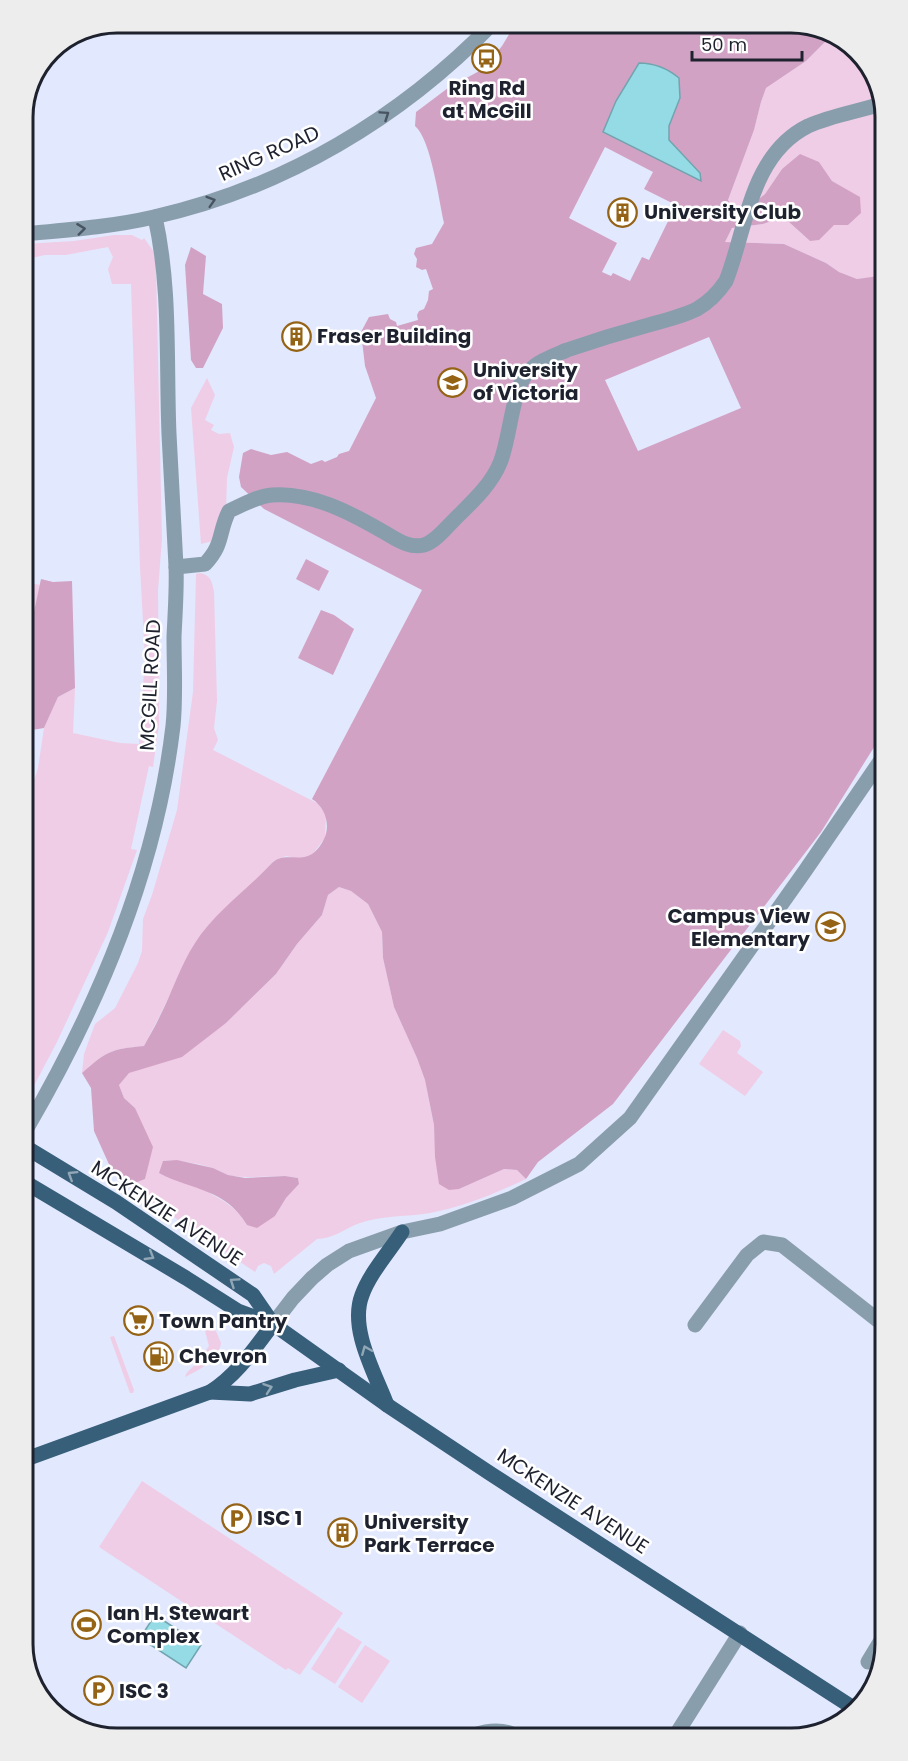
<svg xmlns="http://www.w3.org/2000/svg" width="908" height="1761" font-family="Poppins,sans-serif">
	<rect width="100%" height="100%" fill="#e2e8fd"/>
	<g fill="#f0cde6" fill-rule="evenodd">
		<path d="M831,36L848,42L878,81V277L857,279L839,272L826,263L784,244L725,242L732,228L763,224L777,218L789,222L810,241L834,225H848L859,197L832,181L819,162L782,169L765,194L738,216L728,200L754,130L761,102L766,88L806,61Z"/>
		<path d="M114,235H132L142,240L144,238L154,252L156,269L162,539L158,590L159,724L153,767L149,766L131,849L137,850L108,932L57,1042L27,1099L26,806L38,768L44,728L58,697L75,688L73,733L120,743L139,744L145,658L140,567L131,284H112L108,269L113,257L108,247L66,255H45L23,260V244L74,241Z"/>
		<path d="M207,378L215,395L205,420L214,425L211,430L219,434L230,433L234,447L227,478L226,511L213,541L201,544L191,408Z"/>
		<path d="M200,573C211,575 212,582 214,592L217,701L214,728L218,740L213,750L319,804L326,816L325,838L312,855L300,859L286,856L274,861L195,943L159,1017L144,1046C110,1049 106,1052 82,1073L84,1054L95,1024L115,1008L138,963L142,951L143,919L152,895L177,810L193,692L196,574Z"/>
		<path d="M25,582L40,585L25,653Z"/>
		<path d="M339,887L351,891L368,904L382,932L383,958L394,1007L417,1058L425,1080L434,1125L435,1141L459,1189L504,1169L517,1170L526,1179C494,1194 464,1207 430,1213C407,1217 383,1215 360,1223C346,1228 333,1239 317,1239L274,1274L271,1266L264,1263L258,1266L255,1272L128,1186L145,1179L148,1165L135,1108L124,1098L119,1085L128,1073L153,1065L226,1023L276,974L297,944L322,915L328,895ZM163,1161C180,1160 199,1163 215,1169C221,1171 226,1175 232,1176C254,1179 276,1174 298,1178L299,1184L286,1198L275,1216L247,1225C234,1203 219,1200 199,1186C187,1179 175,1170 163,1161Z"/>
		<path d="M723,1030L740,1041L741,1046L737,1053L763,1072L745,1096L699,1064Z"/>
		<path d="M191,1316L216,1331L221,1343C219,1360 199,1370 185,1377C187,1368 201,1363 207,1354L206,1350L209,1346L205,1331L195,1325Z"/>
		<path d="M114,1336L134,1390L133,1393H130L110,1337Z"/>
		<path d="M142,1481L343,1613L300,1675L288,1668L286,1670L99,1547Z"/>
		<path d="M338,1627L362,1642L335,1684L311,1669Z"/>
		<path d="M365,1645L390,1661L362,1703L338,1687Z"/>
	</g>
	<g fill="#d2a2c5" fill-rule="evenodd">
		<path d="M516,23H708L723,29L728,23H797L831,36L806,61L766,88L761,102L754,130L728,200L738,216L765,194L782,169L800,154L819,162L832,181L860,197L861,213L848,225H834L819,240L810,241L789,222L777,219L763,224L732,228L725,242L784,244L826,263L839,272L857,279L879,276L880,572L874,577L881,582V736L821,832L613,1104L538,1162L526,1179L517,1170L504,1169L459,1189L449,1190L439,1184L435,1157L434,1125L425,1080L417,1058L394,1007L383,958L382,932L368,904L351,891L339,887L328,895L322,915L297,944L276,974L226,1023L182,1057L129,1073L119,1085L124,1098L135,1108L153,1147L145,1179L128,1186L112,1171L94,1131L91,1088L82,1073C106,1052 110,1049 144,1046C149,1036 155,1027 159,1018C172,993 180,966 195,943C215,912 246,891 271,864C287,847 308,872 324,839C331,825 325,807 312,799L422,590L264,509L241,487L239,477L243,453L251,449L271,455L287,452L311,464L322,460L325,462L337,457L339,454L349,451L376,398L365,366L361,332L369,317L388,314L390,319L396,322L397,326L418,320L417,315L419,311L424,309L428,300L429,291L433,289L426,269L422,270L416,267L417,259L414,254L416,248L432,244L444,223C439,201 431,139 415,126L416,112L448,88L483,69L502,46ZM605,147L653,172L644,189L676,205L649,260L642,257L630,281L613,273L611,276L602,272L617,243L569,218ZM709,337L741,408L638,451L605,380Z"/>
		<path d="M191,247L206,256L203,294L222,304L223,328L203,368H196L191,360L185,265Z"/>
		<path d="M306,559L329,571L319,591L296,579Z"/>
		<path d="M41,579L53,582L72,581L75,688L58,697L44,728L26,731L25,653Z"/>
		<path d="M321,610L334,615L354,629L333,675L298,658Z"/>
		<path d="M177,1160L213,1168L228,1175L245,1178L285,1176L298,1178L299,1184L286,1198L275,1216L257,1228L247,1225C225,1188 193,1191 159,1173L163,1161Z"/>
	</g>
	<g fill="#94dbe5" stroke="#71a4ae" stroke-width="1.5">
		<path d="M639,63C655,63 667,68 679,78L680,98L669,126V140L700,173L701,181L603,132L616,101Z"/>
		<path d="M155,1615L201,1645L186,1668L140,1638Z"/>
	</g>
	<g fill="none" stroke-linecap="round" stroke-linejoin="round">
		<g stroke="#899ead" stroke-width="15">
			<path d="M23,234C67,230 111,227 154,217C284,188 401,118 493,23"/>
			<path d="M176,567L205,564C224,544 218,533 229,511C242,505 258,496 272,495C311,492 349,512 382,531C395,538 408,549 424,545C435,542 447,527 455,519C472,502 491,485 500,463C510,440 512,388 528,372C538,361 553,356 567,350C593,341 619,333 645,326C662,321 681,317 697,309C709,302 718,293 726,281C747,228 750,155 808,126C830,116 855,112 878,105"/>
			<path d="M27,1128C99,1004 156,870 173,726C176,697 174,667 174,637C175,613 177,589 176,566C174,522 171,478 169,434C166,362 171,288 155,217"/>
			<path d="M273,1324L293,1298L312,1278L327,1265L349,1251L402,1232L440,1224L512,1198L579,1164L630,1118L805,871L881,760"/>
			<path d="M695,1325L747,1255L763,1242L782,1245L884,1325"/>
			<path d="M868,1662L885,1634"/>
			<path d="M677,1733L740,1633"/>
			<path d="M474,1735C486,1731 500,1729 512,1734"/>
		</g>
		<g stroke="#385f7a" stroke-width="15">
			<path d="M27,1148L116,1202L253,1295L273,1324"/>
			<path d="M28,1184L186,1278L238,1311L273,1324L387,1405L491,1474L855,1709"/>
			<path d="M210,1392L250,1394L295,1380L339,1370"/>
			<path d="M387,1405C375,1373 349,1329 362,1295C370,1273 389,1252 402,1232"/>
			<path d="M29,1458L210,1392C237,1375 254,1349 273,1324"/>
		</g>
	</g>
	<defs><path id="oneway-chevron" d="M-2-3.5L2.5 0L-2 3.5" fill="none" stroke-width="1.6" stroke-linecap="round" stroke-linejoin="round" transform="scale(1.5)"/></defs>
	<g stroke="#495461">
		<use href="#oneway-chevron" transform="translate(385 115) rotate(-34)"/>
		<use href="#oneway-chevron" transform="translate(211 201) rotate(-17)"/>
		<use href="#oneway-chevron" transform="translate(81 229) rotate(-7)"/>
	</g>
	<g stroke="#92a7b6">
		<use href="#oneway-chevron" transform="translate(72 1175) rotate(-148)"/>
		<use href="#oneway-chevron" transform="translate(150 1256) rotate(31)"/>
		<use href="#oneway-chevron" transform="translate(234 1282) rotate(-146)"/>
		<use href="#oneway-chevron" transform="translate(366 1350) rotate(-112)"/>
		<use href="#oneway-chevron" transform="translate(268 1388) rotate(-19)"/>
	</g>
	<defs>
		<symbol id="bus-ring" viewBox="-11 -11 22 22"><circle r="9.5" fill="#fff" stroke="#956315" stroke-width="1.5"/><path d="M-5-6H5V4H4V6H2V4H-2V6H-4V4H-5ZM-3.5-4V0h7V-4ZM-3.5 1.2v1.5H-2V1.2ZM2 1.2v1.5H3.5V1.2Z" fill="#956315"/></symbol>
		<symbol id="building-ring" viewBox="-11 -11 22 22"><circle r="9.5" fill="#fff" stroke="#956315" stroke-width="1.5"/><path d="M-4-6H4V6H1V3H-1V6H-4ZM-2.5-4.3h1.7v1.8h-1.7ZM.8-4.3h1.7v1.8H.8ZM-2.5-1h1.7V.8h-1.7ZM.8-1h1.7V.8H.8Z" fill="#956315"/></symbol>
		<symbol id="university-ring" viewBox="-11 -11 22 22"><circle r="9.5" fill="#fff" stroke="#956315" stroke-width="1.5"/><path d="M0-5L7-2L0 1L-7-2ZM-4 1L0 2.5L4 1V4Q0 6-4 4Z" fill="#956315"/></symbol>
		<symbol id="school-ring" viewBox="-11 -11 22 22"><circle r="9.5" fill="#fff" stroke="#956315" stroke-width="1.5"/><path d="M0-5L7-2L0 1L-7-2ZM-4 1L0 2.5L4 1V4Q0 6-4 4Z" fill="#956315"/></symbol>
		<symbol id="supermarket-ring" viewBox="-11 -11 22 22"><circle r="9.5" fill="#fff" stroke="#956315" stroke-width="1.5"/><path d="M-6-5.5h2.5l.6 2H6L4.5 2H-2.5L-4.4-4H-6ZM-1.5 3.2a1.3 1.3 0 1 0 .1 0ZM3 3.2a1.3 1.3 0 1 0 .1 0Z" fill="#956315"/></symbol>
		<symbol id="fuel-ring" viewBox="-11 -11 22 22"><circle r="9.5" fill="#fff" stroke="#956315" stroke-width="1.5"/><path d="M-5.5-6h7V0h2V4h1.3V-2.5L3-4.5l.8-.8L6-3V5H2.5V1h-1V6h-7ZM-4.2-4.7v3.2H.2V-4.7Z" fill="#956315"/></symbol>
		<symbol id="parking-ring" viewBox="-11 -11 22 22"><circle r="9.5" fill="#fff" stroke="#956315" stroke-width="1.5"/><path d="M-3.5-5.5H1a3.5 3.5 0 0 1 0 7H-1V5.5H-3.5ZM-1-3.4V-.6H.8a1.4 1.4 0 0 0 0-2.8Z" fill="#956315"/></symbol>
		<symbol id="stadium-ring" viewBox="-11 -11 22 22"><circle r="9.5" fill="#fff" stroke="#956315" stroke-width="1.5"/><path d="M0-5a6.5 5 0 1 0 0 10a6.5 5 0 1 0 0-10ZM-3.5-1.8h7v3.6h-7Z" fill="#956315"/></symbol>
	</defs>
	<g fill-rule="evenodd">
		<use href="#bus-ring" x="470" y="42" width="33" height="33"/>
		<use href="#building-ring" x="606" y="196" width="33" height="33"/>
		<use href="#building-ring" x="280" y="320" width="33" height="33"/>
		<use href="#university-ring" x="436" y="366" width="33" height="33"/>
		<use href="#school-ring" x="814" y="910" width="33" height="33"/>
		<use href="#supermarket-ring" x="122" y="1304" width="33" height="33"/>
		<use href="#fuel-ring" x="142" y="1340" width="33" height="33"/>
		<use href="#parking-ring" x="220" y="1502" width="33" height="33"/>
		<use href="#building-ring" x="326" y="1516" width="33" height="33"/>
		<use href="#stadium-ring" x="70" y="1608" width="33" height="33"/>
		<use href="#parking-ring" x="82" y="1674" width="33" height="33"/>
	</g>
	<g text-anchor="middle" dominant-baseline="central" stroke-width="5" stroke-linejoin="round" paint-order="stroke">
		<g font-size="20" font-weight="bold" fill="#1e222e" stroke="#fff" text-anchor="start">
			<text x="487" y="88" text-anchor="middle">Ring Rd<tspan x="487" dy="23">at McGill</tspan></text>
			<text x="644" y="212">University Club</text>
			<text x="317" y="336">Fraser Building</text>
			<text x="473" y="370">University<tspan x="473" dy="23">of Victoria</tspan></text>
			<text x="810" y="916" text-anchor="end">Campus View<tspan x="810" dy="23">Elementary</tspan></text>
			<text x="159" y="1321">Town Pantry</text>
			<text x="179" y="1356">Chevron</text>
			<text x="257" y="1518">ISC 1</text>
			<text x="364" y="1522">University<tspan x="364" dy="23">Park Terrace</tspan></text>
			<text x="107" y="1613">Ian H. Stewart<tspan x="107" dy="23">Complex</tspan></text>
			<text x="119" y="1691">ISC 3</text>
		</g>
		<g font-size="20" fill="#1e222e" stroke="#fff">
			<text transform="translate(269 153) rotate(-24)">RING ROAD</text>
			<text transform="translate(150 685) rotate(-87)">MCGILL ROAD</text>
			<text transform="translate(167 1213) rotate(33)">MCKENZIE AVENUE</text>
			<text transform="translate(573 1501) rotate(33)">MCKENZIE AVENUE</text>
		</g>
	</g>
	<path d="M0 0H908V1761H0ZM117 33H791A84 84 0 0 1 875 117V1644A84 84 0 0 1 791 1728H117A84 84 0 0 1 33 1644V117A84 84 0 0 1 117 33Z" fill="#ededee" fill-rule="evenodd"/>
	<path fill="none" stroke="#1e222e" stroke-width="3" d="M117 33H791A84 84 0 0 1 875 117V1644A84 84 0 0 1 791 1728H117A84 84 0 0 1 33 1644V117A84 84 0 0 1 117 33Z"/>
	<path d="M692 51v9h110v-9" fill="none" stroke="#1e222e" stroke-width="3"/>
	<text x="701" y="51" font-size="18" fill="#1e222e" stroke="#ffffff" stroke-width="4.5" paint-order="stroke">50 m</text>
</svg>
